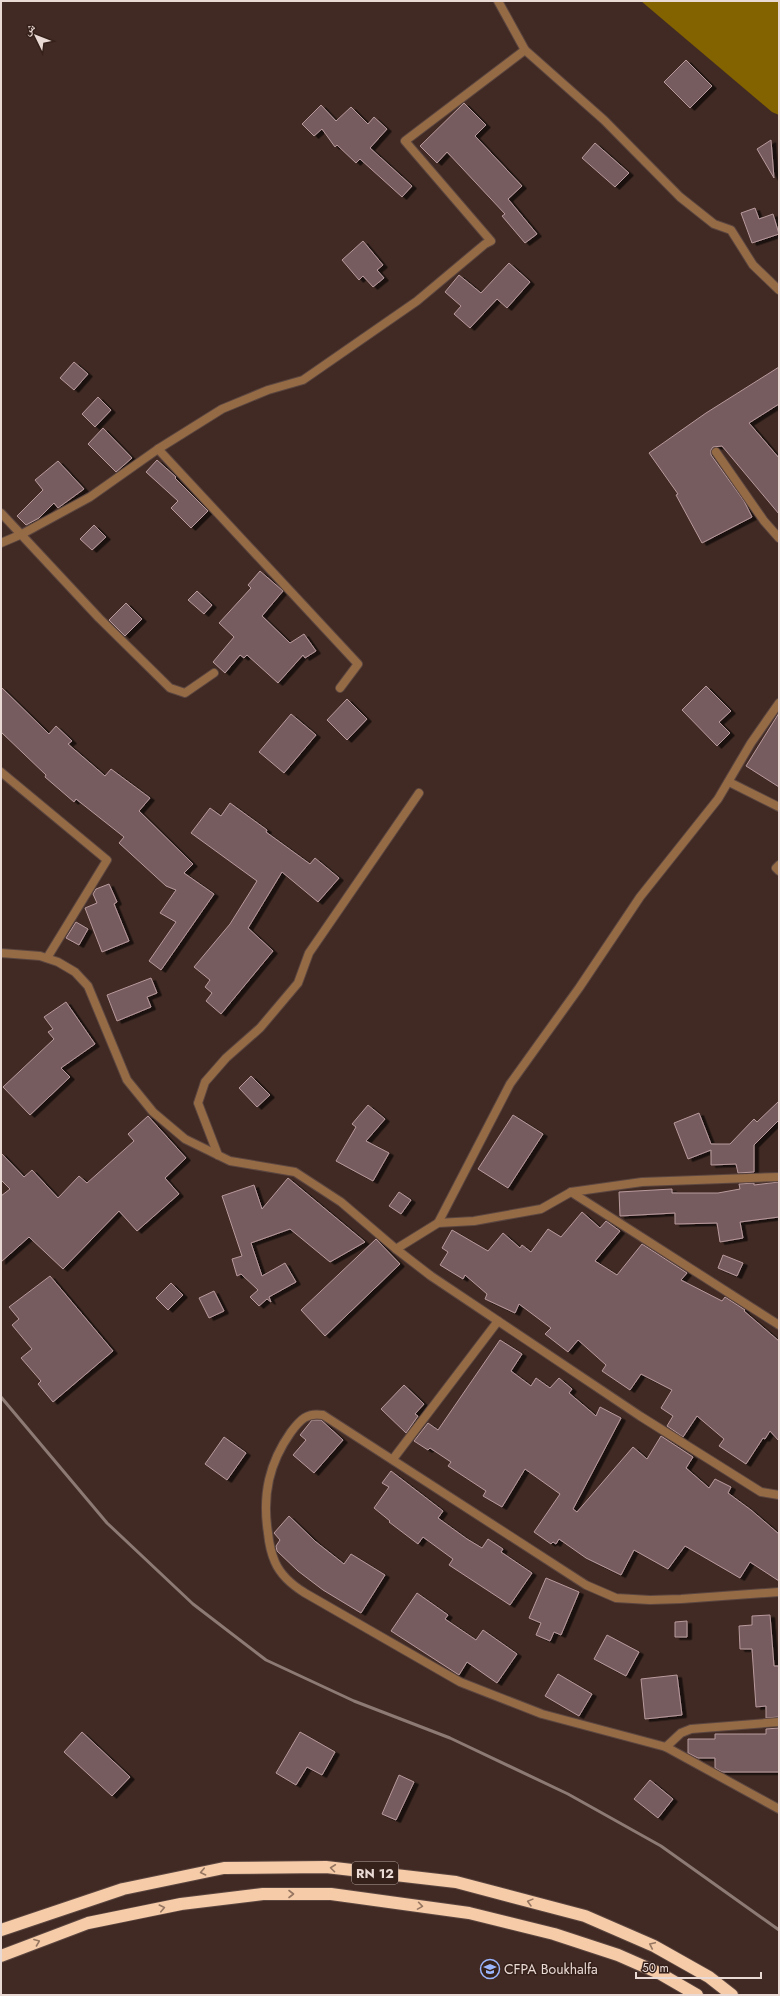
<svg xmlns="http://www.w3.org/2000/svg" width="780" height="1996" font-family="Jost,'Noto Naskh Arabic',sans-serif">
	<defs>
		<filter id="shadow"><feDropShadow dx="4.5" dy="2.5" stdDeviation="0" flood-color="#0009"/></filter>
	</defs>
	<rect width="100%" height="100%" fill="#412a24"/>
	<path fill="#836300" d="M641,1H779V115L772,112Z"/>
	<g fill="#775c5f" stroke="#b89a9d" filter="url(#shadow)">
		<path d="M686,60L712,86L690,108L664,82Z"/>
		<path d="M464,103L486,125L475,136L522,186L508,199L537,234L525,243L502,216L505,214L447,152L437,163L420,146Z"/>
		<path d="M321,105L336,121L351,107L368,124L374,117L387,129L370,148L412,186L402,197L360,159L356,163L337,145L335,147L322,129L314,136L302,124Z"/>
		<path d="M771,140L774,178L757,149Z"/>
		<path d="M595,143L629,173L615,187L582,158Z"/>
		<path d="M755,208L759,219L773,214L779,234L752,243L741,213Z"/>
		<path d="M363,241L383,265L377,270L384,278L373,287L363,276L359,280L342,260Z"/>
		<path d="M509,263L530,282L507,308L497,299L470,328L454,314L461,306L445,292L459,275L481,293Z"/>
		<path d="M74,362L88,374L74,390L60,378Z"/>
		<path d="M779,367V404L749,423L779,458V514L722,446L713,447L711,450V455L744,501L752,517L702,543L676,495L678,494L649,453L706,413Z"/>
		<path d="M98,397L111,410L95,427L82,414Z"/>
		<path d="M103,428L132,458L116,472L88,444Z"/>
		<path d="M157,460L176,477L175,478L208,511L191,528L171,508L178,501L146,472Z"/>
		<path d="M58,461L84,489L58,508L54,503L39,518L26,525L17,516L43,490L35,480Z"/>
		<path d="M94,525L106,537L92,550L80,539Z"/>
		<path d="M260,571L283,591L262,616L290,643L304,634L316,651L305,658L303,655L278,683L247,655L244,658L240,655L225,673L213,662L234,637L219,623L251,588L248,585Z"/>
		<path d="M197,591L212,605L204,614L188,600Z"/>
		<path d="M126,603L142,619L125,636L109,620Z"/>
		<path d="M706,686L731,711L719,722L730,733L717,746L682,710Z"/>
		<path d="M1,687L49,734L56,726L72,741L68,744L105,776L111,769L150,798L139,811L193,864L184,873L214,894L161,970L149,961L176,922L160,913L176,890L166,886L119,843L124,837L76,799L74,802L45,777L46,775L1,732Z"/>
		<path d="M347,699L367,719L347,740L327,720Z"/>
		<path d="M779,713V787L746,766Z"/>
		<path d="M291,714L316,735L284,773L259,752Z"/>
		<path d="M230,803L267,830L266,832L310,864L315,858L339,878L318,902L282,872L248,928L273,951L221,1014L206,1001L212,993L205,987L210,980L194,967L230,924L257,881L191,833L210,808L221,816Z"/>
		<path d="M109,884L117,902L114,904L129,941L102,952L85,908L97,903L93,894L96,889Z"/>
		<path d="M76,922L88,929L79,945L66,938Z"/>
		<path d="M151,978L157,993L147,997L151,1007L117,1021L107,995Z"/>
		<path d="M66,1002L95,1044L61,1068L70,1077L30,1115L3,1087L54,1039L48,1032L53,1029L44,1017Z"/>
		<path d="M251,1076L270,1095L257,1107L239,1088Z"/>
		<path d="M779,1101V1120L754,1145V1172L738,1173L736,1164L711,1165V1150L688,1159L674,1123L699,1113L711,1144H730L754,1119L757,1122Z"/>
		<path d="M368,1105L385,1119L366,1141L389,1153L373,1181L336,1161L356,1127L352,1124Z"/>
		<path d="M513,1115L543,1134L508,1188L478,1169Z"/>
		<path d="M148,1116L186,1158L165,1178L179,1194L137,1231L119,1211L63,1269L29,1237L1,1262V1196L10,1189L1,1180V1153L24,1177L32,1170L58,1198L79,1176L87,1183L134,1141L128,1134Z"/>
		<path d="M288,1178L365,1242L330,1262L290,1229L251,1243L262,1276L285,1263L296,1282L269,1297L271,1302L267,1299L259,1306L250,1297L258,1290L241,1274L237,1276L232,1259L242,1256L222,1196L254,1185L262,1209Z"/>
		<path d="M779,1182V1217L740,1222L743,1238L720,1242L717,1223L675,1224V1213L620,1216L619,1192L672,1189V1193H718L740,1189L739,1184L754,1183V1185Z"/>
		<path d="M399,1192L411,1200L401,1214L389,1206Z"/>
		<path d="M582,1212L600,1228L606,1221L620,1231L595,1261L617,1275L642,1244L687,1273L681,1280L722,1301L725,1297L745,1310L744,1311L779,1341V1441L770,1431L765,1439L763,1438L746,1464L719,1446L724,1439L697,1416L683,1437L667,1426L673,1416L661,1408L672,1390L641,1374L630,1390L602,1371L606,1365L578,1340L568,1352L545,1334L551,1328L519,1304L515,1313L485,1299L487,1294L465,1275L463,1279L440,1265L448,1252L442,1248L452,1230L488,1251L503,1233L520,1248L522,1245L531,1252L548,1229L561,1237Z"/>
		<path d="M376,1239L400,1264L325,1336L301,1310Z"/>
		<path d="M723,1255L743,1263L737,1276L718,1268Z"/>
		<path d="M50,1276L113,1351L53,1402L38,1384L41,1381L21,1358L32,1349L12,1325L19,1319L9,1307Z"/>
		<path d="M171,1283L183,1295L168,1310L156,1298Z"/>
		<path d="M214,1291L224,1311L209,1318L199,1298Z"/>
		<path d="M500,1340L522,1354L511,1371L531,1386L536,1378L550,1388L559,1378L572,1389L569,1393L596,1416L600,1407L621,1418L573,1509L577,1512L633,1447L647,1459L661,1436L693,1457L686,1468L709,1488L715,1479L731,1487L728,1493L751,1510L779,1534V1581L750,1562L740,1578L685,1546L668,1569L634,1550L621,1575L586,1558L559,1539L556,1544L553,1542L551,1544L534,1532L560,1494L525,1469L502,1507L483,1496L486,1491L448,1466L451,1462L430,1448L428,1450L414,1441L428,1423L438,1430Z"/>
		<path d="M404,1385L424,1404L415,1414L418,1416L406,1433L381,1409Z"/>
		<path d="M312,1420H321L343,1440L314,1473L293,1455L306,1440L300,1435Z"/>
		<path d="M224,1437L246,1453L227,1480L205,1464Z"/>
		<path d="M391,1471L443,1511L438,1518L467,1539L482,1548L488,1539L503,1549L501,1552L532,1573L510,1605L449,1565L453,1559L423,1537L418,1544L389,1522L390,1521L374,1508L389,1487L382,1483Z"/>
		<path d="M289,1516L316,1542L344,1564L351,1554L385,1575L361,1613L323,1590L298,1571L277,1551L276,1546L280,1540L274,1533Z"/>
		<path d="M546,1578L579,1592L561,1635L554,1632L550,1641L536,1635L541,1623L529,1618Z"/>
		<path d="M417,1593L448,1615L445,1619L476,1640L483,1630L517,1654L497,1683L467,1662L459,1675L391,1631Z"/>
		<path d="M770,1615L774,1666H779V1717L766,1718V1706L756,1707L752,1649H740L739,1626L752,1625V1616Z"/>
		<path d="M687,1621V1637H675V1622Z"/>
		<path d="M607,1635L639,1652L626,1676L594,1659Z"/>
		<path d="M558,1674L592,1694L579,1716L545,1696Z"/>
		<path d="M677,1675L682,1715L645,1719L641,1679Z"/>
		<path d="M779,1728V1772H722L715,1768V1758H698L688,1753V1739H715V1734H766V1729Z"/>
		<path d="M82,1732L130,1777L112,1796L64,1752Z"/>
		<path d="M300,1732L335,1752L322,1775L307,1767L296,1785L276,1773Z"/>
		<path d="M399,1775L414,1782L396,1820L382,1814Z"/>
		<path d="M650,1780L673,1799L658,1818L634,1799Z"/>
	</g>
	<g fill="none" stroke-linecap="round" stroke-linejoin="round">
		<defs>
			<g id="minor">
				<path d="M498,1L525,50L604,120L680,197L714,224L731,230L753,265L779,290"/>
				<path d="M158,449L358,664L340,688"/>
				<path d="M716,452L764,521L779,538"/>
				<path d="M1,513L99,618L170,688L185,693L214,673"/>
				<path d="M1,543L22,534L90,497L158,449L222,409L268,390L303,380L417,301L485,244L491,241L405,141L525,50"/>
				<path d="M1,772L107,860L47,958"/>
				<path d="M729,782L779,807"/>
				<path d="M779,865L776,868L779,871"/>
				<path d="M218,1155L198,1103L205,1082L226,1058L260,1028L298,983L309,953L419,793"/>
				<path d="M571,1192L779,1325"/>
				<path d="M438,1223L510,1084L579,988L640,897L718,799L751,743L779,703"/>
				<path d="M396,1249L431,1276L640,1416L761,1492L779,1495"/>
				<path d="M393,1459L498,1321"/>
				<path d="M779,1592L681,1599L650,1600L616,1598L586,1585L323,1415C307,1412 300,1420 291,1432C269,1463 262,1495 268,1533C269,1543 271,1553 275,1562C281,1576 292,1585 305,1593L460,1682L542,1714L666,1747L779,1809"/>
				<path d="M666,1747L681,1733L691,1729L779,1722"/>
			</g>
			<path id="tertiary" d="M1,953L40,956L58,962L75,972L88,986L127,1080L153,1112L185,1139L230,1161L295,1172L341,1202L396,1249L438,1223L474,1221L541,1209L571,1192L642,1182L779,1177"/>
			<g id="motorway">
				<path d="M1,1930L123,1889L224,1868L326,1867L456,1882L585,1916L654,1946L709,1977L732,1995"/>
				<path d="M1,1956L88,1923L181,1904L263,1894H331L469,1913L554,1934L618,1955L659,1973L697,1995"/>
			</g>
		</defs>
		<use href="#minor" stroke="#5c4640" stroke-width="10"/>
		<use href="#tertiary" stroke="#5c4640" stroke-width="10"/>
		<use href="#motorway" stroke="#5c4640" stroke-width="14"/>
		<use href="#minor" stroke="#956b46" stroke-width="8"/>
		<use href="#tertiary" stroke="#956b46" stroke-width="8"/>
		<use href="#motorway" stroke="#f5cba8" stroke-width="12"/>
		<path stroke="#8d7a74" stroke-width="3" d="M1,1397L107,1523L193,1604L266,1660L354,1701L450,1738L568,1794L661,1846L779,1930"/>
	</g>
	<defs><path id="oneway-chevron" d="M-2-3.5L2.5 0L-2 3.5" fill="none" stroke-width="1.6" stroke-linecap="round" stroke-linejoin="round"/></defs>
	<g stroke="#967661">
		<use href="#oneway-chevron" transform="translate(333 1868) rotate(-173)"/>
		<use href="#oneway-chevron" transform="translate(203 1872) rotate(168)"/>
		<use href="#oneway-chevron" transform="translate(291 1894)"/>
		<use href="#oneway-chevron" transform="translate(530 1902) rotate(-165)"/>
		<use href="#oneway-chevron" transform="translate(420 1906) rotate(9)"/>
		<use href="#oneway-chevron" transform="translate(162 1908) rotate(-13)"/>
		<use href="#oneway-chevron" transform="translate(37 1942) rotate(-21)"/>
		<use href="#oneway-chevron" transform="translate(652 1945) rotate(-155)"/>
	</g>
	<defs>
		<symbol id="university-ring" viewBox="-11 -11 22 22"><circle r="9.5" fill="#36201a" stroke="#9bb5fd" stroke-width="1.5"/><path d="M0-5L7-2L0 1L-7-2ZM-4 1L0 2.5L4 1V4Q0 6-4 4Z" fill="#9bb5fd"/></symbol>
	</defs>
	<g fill-rule="evenodd">
		<use href="#university-ring" x="479" y="1958" width="22" height="22"/>
	</g>
	<g text-anchor="middle" dominant-baseline="central" stroke-width="3" stroke-linejoin="round" paint-order="stroke">
		<rect fill="#36201a" stroke="#b3a29e" stroke-width="1" x="352" y="1862" width="46" height="22" rx="3"/>
		<g font-size="13" font-weight="bold" fill="#e9dad6">
			<text x="375" y="1873">RN 12</text>
		</g>
		<g font-size="14" fill="#e9dad6" stroke="#36201a" text-anchor="start">
			<text x="504" y="1969">CFPA Boukhalfa</text>
		</g>
	</g>
	<rect width="780" height="1996" fill="none" stroke="#e9dad6" stroke-width="4"/>
	<g transform="translate(36 36) rotate(313)" stroke="#36201a" stroke-width="3" paint-order="stroke">
	<path d="M0-3L7 15L0 10L-7 15Z" fill="#e9dad6"/>
	<text y="-6" font-size="11" font-weight="bold" text-anchor="middle" fill="#e9dad6">ش</text>
	</g>
	<path d="M636 1972v6h125v-6" fill="none" stroke="#e9dad6" stroke-width="2"/>
	<text x="642" y="1972" font-size="12" fill="#e9dad6" stroke="#36201a" stroke-width="3" paint-order="stroke">50 m</text>
</svg>
